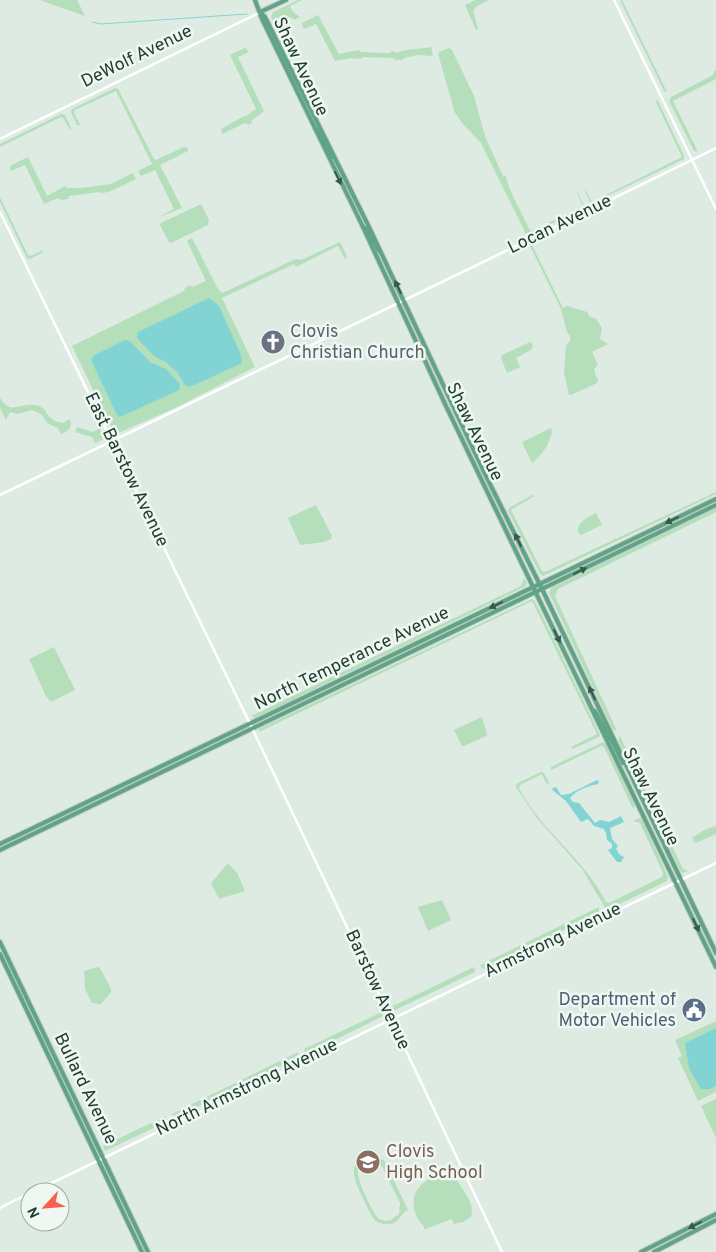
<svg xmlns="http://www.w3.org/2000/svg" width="716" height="1252" font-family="Overpass,sans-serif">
	<rect width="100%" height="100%" fill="#deebe3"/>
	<g fill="#b5deba" fill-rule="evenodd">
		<path d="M40,0H77L85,16L45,2Z"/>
		<path d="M298,0H302L290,6L293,12L300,17L295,20L290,17L275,24L271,17L273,12Z"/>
		<path d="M476,0H489L477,6L473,10L478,29L476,30L465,5Z"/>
		<path d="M620,0H622L667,92L664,91Z"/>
		<path d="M318,15L339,54L359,50L360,52L390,53L392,51L397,53C402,49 421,49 431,47L433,56L418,55L404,58L402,60H395L393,58L363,57L361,59L358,58L354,59L352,58L335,61L316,24L304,29L302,25V23Z"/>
		<path d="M245,48L249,52L238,57L264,111L251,121L252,123L248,125L245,123L222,134L221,129L244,116H246L256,109L230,55Z"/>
		<path d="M449,48L452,50L474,96L485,136L503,176H506C507,187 524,218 530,230L532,231L583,206L577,193H578L584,206V208L527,236L481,143L463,124L455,113L438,54L439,52Z"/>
		<path d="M714,71H716V79L673,101L698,152L694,151L669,101L671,97L713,75Z"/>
		<path d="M115,88L118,89L154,159L156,160L184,147L188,148V151L160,165L182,208L157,218L174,209L155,170L141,176L138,171L152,164L116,91L75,110L74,113L80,125H77L71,112L72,109Z"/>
		<path d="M655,100L658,101L684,156V159L591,204L585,191V189L592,202L682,157Z"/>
		<path d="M61,114L65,115L71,128L70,130L63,118L61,117L0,147V144Z"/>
		<path d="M28,157L47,196L65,186L67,188H81L111,184L133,173L136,179L109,192L101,193L100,192L69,196L68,199L61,200L58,198L44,204L25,165L11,171L10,168V166Z"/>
		<path d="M0,197L28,255L31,256L43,250L42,253L30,259L27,258L0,202Z"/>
		<path d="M201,204L209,220L208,225L171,243L169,242L160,225L161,223Z"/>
		<path d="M192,238L218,289L222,293L296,259L301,260L340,242L347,256L345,259L338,246L296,267L294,264L222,298L255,367L173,409L116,434L114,433L72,346L184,291L185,288L190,285L193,287L206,281L187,241Z"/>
		<path d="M534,242L533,247L563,308L567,306L587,312L589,316L596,319L602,328L600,339L608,344L592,352L598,365C591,369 596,375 598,380L597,383L571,395H569L564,372L566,346L570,341V336L567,332L561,309L530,246Z"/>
		<path d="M530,342L533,345L531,350L516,358L520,367L507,373L501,358L502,355Z"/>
		<path d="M0,397C9,416 20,403 34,405C46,406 45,414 52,419C55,422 60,422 63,423L70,419C73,428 68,431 61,434L58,428L47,423L42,415L37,412L32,410L18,414L10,412L6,420L0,408Z"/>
		<path d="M77,427L93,432L100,428L104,439L95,443L92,437L75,432Z"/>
		<path d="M551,428L552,432C549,445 542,455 532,463L522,442Z"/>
		<path d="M716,492V494L543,576L540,574L508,511L509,508L532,495L534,496L511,510L542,571L545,572Z"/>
		<path d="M316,505L332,536L331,539L324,542L300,545L288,518Z"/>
		<path d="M716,508V512L558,589L555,596L617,731L613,730L549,593L551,588Z"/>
		<path d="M596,513L602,525L581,535L579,534C574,524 588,517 596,513Z"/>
		<path d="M524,578L527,583L526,586L255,718L251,716L521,586Z"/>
		<path d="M532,599L534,600L539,609L600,735L599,737L572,749L571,747L597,734L532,601L259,732V729Z"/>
		<path d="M54,647L75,690L51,702L46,696L29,659Z"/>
		<path d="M482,717L487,734L486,736L464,746H462L454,730Z"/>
		<path d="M620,736L683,869L688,871L683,873L681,872L680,870L618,740Z"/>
		<path d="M603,742L606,744L635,804L633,809L604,747L601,746L551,770V767Z"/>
		<path d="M541,772L544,773L549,783L547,785L542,774L520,785L519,788C541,831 584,858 606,902L609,903L662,877L663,873L640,823L633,821L639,818L642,819L668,877L667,881L609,909H606L582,869L536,817L516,787V784Z"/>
		<path d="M716,826V834L696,843L694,842L692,838L704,830Z"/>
		<path d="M228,863L237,873L245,891L219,899L211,883Z"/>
		<path d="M442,900L451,920L428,931L418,907Z"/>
		<path d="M599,907V913L484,969L482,968L480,965Z"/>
		<path d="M97,967L100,968L111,989V992L101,1004L92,1003L85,989L84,971Z"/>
		<path d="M474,967L475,972L393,1011L391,1007Z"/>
		<path d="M382,1012L383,1016L309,1053L305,1052L304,1049Z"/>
		<path d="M716,1021V1092L698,1101L678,1058L682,1056L675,1040Z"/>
		<path d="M298,1052L299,1057L175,1118L172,1114Z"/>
		<path d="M716,1099V1138L701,1106Z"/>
		<path d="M166,1116V1122L105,1151L103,1146Z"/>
		<path d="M371,1157L384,1160L408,1210C400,1213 400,1223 390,1224C385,1225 379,1224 375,1220C370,1215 367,1206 364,1200C356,1184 343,1159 371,1157ZM369,1161L378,1162L383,1168L400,1203L399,1214L391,1220C387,1221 383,1221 379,1219C373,1214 356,1178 358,1171C359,1165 364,1162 369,1161Z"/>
		<path d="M450,1172L452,1176L454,1175C460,1188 476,1202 471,1217L463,1222L454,1224L452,1219L425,1229C423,1224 418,1221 416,1215C406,1189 428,1176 450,1172Z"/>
	</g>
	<g fill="#82d4d4">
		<path d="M209,298L219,306L241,355L242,363L190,387L185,385L178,373L166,362L154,356L137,338L138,332Z"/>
		<path d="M125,340L130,341L150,362L166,369L180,384L179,390L120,417L117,415L91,360L93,356Z"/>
		<path d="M597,780L599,781L598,784C588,786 576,790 570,798L573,802L579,803L595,823L600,820L609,822L621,816L624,822L610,828L612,839L618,846L616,849L620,855L624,857L621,862H617L608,850L612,848V844L607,840L606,833L604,829L594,826L588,819L581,822L566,801L551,789L556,787L561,795L569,794Z"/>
		<path d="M716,1028V1086L710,1089H701L689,1068L685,1043Z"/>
	</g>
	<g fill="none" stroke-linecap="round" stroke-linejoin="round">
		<path stroke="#82d4d4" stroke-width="1" d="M93,22L100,24L247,14"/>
		<defs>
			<g id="major">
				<path d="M255,0L262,19L363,227L446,406L716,967"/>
				<path d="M260,12L265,17L368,225L484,472L542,589L716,953"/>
				<path d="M260,12L286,0"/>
				<path d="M316,129L332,157"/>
				<path d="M363,227L367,229L379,251"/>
				<path d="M595,711L607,733L611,736"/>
				<path d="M606,737L611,739L623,763"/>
				<path d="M0,844L716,499"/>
				<path d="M0,850L716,505"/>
				<path d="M0,942L148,1252"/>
				<path d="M0,954L142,1252"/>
				<path d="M641,1252L716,1214"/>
				<path d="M654,1252L716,1220"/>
			</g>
		</defs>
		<use href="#major" stroke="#c0c8c5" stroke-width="6"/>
		<g stroke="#fff" stroke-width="2.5">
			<path d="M614,0L716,209"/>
			<path d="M0,139L259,13"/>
			<path d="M0,212L252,728L502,1252"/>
			<path d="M0,495L475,266L716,148"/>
			<path d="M33,1192L716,863"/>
			<path d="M0,1208L30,1193"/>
		</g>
		<use href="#major" stroke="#60a488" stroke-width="4"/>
	</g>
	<defs><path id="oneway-solid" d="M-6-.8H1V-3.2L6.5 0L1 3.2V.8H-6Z" transform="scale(1.25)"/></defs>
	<g fill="#325b4a">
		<use href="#oneway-solid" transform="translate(338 178) rotate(64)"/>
		<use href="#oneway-solid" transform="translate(398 287) rotate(-115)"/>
		<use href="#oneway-solid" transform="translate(672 520) rotate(154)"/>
		<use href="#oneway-solid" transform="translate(518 540) rotate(-116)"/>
		<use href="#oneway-solid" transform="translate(580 571) rotate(-26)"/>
		<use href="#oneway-solid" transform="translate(496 605) rotate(154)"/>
		<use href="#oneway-solid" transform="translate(557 636) rotate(64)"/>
		<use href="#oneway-solid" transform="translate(592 693) rotate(-115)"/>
		<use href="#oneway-solid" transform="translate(696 925) rotate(65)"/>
		<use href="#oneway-solid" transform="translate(695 1225) rotate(153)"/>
	</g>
	<defs>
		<symbol id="church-disc" viewBox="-11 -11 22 22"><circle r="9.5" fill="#6b7280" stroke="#eff7f2"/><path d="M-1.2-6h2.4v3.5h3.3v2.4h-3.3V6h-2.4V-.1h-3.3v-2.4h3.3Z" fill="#fff"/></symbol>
		<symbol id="civic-disc" viewBox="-11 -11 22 22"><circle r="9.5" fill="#5c6f8a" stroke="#eff7f2"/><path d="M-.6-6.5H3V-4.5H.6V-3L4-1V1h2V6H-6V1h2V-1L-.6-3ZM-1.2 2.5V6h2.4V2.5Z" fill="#fff"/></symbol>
		<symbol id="school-disc" viewBox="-11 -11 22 22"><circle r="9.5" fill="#8d6e63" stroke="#eff7f2"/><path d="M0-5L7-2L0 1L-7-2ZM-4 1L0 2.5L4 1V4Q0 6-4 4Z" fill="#fff"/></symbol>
	</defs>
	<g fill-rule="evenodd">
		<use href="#church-disc" x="259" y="328" width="28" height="28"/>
		<use href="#civic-disc" x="680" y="996" width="28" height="28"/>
		<use href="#school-disc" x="354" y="1148" width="28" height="28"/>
	</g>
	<g text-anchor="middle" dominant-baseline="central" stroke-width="5" stroke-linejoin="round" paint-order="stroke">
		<g font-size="18" fill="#1f3c30" stroke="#eff7f2">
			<text transform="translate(137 57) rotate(-26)">DeWolf Avenue</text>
			<text transform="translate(300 67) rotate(65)">Shaw Avenue</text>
			<text transform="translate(560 225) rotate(-26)">Locan Avenue</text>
			<text transform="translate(474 432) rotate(64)">Shaw Avenue</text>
			<text transform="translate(126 470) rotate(64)">East Barstow Avenue</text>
			<text transform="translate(352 659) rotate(-26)">North Temperance Avenue</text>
			<text transform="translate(650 797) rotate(64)">Shaw Avenue</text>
			<text transform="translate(553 941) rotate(-26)">Armstrong Avenue</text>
			<text transform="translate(377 990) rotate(65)">Barstow Avenue</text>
			<text transform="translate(247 1088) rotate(-26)">North Armstrong Avenue</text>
			<text transform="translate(85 1089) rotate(64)">Bullard Avenue</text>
		</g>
		<g font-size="18" fill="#5b616d" stroke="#eff7f2" text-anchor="start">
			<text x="290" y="332">Clovis<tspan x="290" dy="21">Christian Church</tspan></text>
		</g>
		<g font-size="18" fill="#4e5e75" stroke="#eff7f2" text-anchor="end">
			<text x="676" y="1000">Department of<tspan x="676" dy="21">Motor Vehicles</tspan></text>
		</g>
		<g font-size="18" fill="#785e54" stroke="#eff7f2" text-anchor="start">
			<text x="386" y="1152">Clovis<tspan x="386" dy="21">High School</tspan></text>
		</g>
	</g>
	<g transform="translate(45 1207) rotate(244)"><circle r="24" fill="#eff7f2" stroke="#9caca4"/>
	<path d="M0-4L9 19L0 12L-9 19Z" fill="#fb5e4c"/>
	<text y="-8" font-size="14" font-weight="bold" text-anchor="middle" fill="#1f3c30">N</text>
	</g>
</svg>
